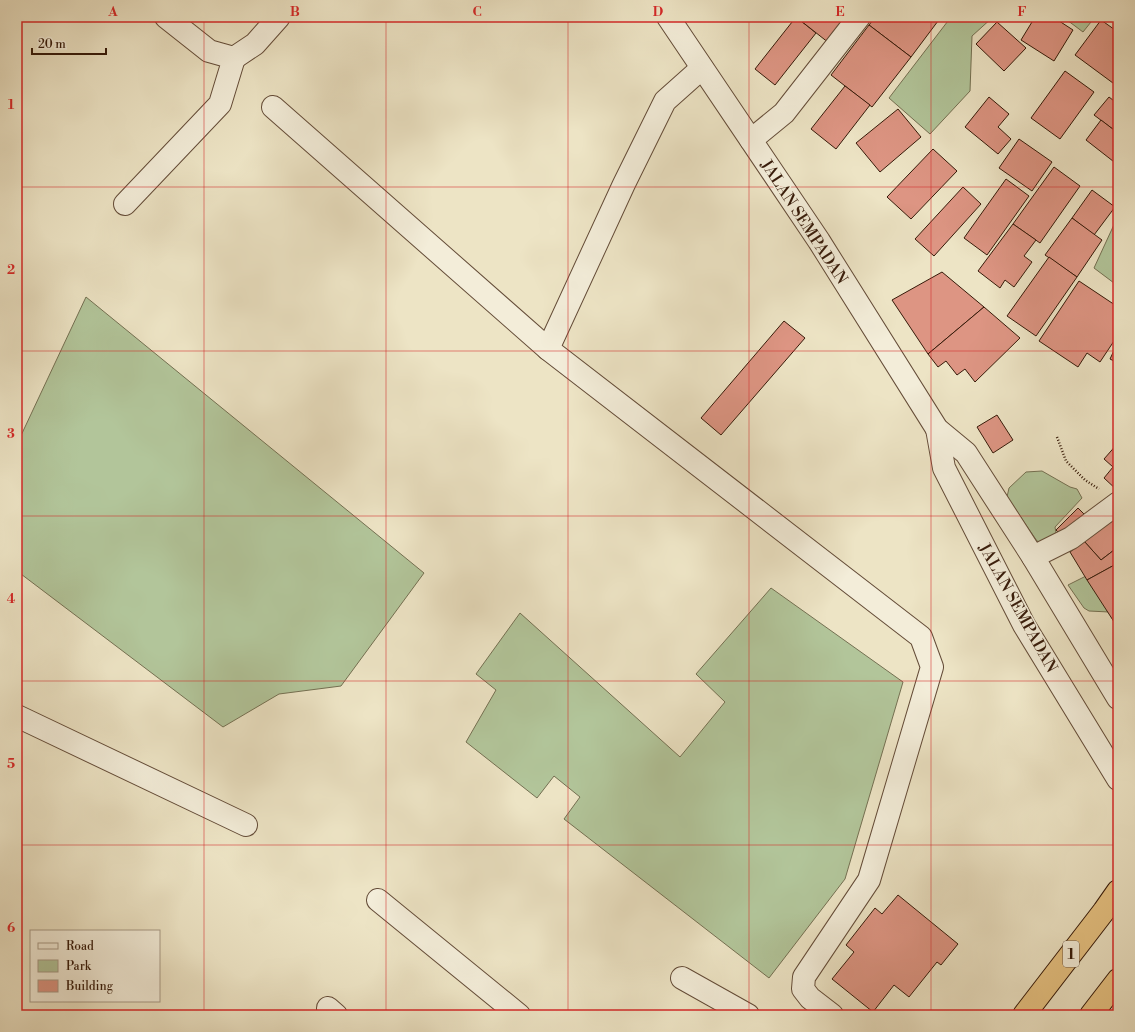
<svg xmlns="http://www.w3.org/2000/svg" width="1135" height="1032" font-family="'Libre Bodoni',serif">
	<rect width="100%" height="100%" fill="#ede4c5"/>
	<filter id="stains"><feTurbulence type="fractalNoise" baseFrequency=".005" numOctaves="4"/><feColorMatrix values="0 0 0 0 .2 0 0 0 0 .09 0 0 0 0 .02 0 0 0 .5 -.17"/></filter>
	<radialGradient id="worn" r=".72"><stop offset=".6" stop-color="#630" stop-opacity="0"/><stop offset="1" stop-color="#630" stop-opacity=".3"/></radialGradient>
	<g fill="#b2c59a" stroke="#747052">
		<path d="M951,17H993L972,36L970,91L930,134L889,98Z"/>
		<path d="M1063,17H1095L1083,32Z"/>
		<path d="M1118,216V286L1094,268Z"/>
		<path d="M86,297L424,573L341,686L279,694L223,727L17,571V444Z"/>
		<path d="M1042,471L1070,487L1077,489L1082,498L1055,527L1057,539L1041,543L1037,541L1007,497L1009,488L1026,472Z"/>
		<path d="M1086,576L1109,612L1089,611L1084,608L1068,585Z"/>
		<path d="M771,588L903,682L845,879L769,978L564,819L580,797L554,776L537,798L466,742L496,690L476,674L520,613L680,757L725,702L696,674Z"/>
	</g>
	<g fill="#dd9583" stroke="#361a09">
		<path d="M796,17L816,33L775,85L755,69Z"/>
		<path d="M796,17H849L829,43Z"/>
		<path d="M875,17H941L911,57L869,25Z"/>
		<path d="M1035,17H1053L1073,30L1054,61L1021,40Z"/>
		<path d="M1101,20L1118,32L1117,86L1075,55Z"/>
		<path d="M997,22L1026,48L1004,71L976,44Z"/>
		<path d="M869,25L911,57L872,107L831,75Z"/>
		<path d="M1065,71L1094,92L1060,139L1031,118Z"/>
		<path d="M845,86L870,105L836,149L811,129Z"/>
		<path d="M989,97L1009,114L998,127L1011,139L998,154L965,127Z"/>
		<path d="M1109,97L1118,104V133L1094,115Z"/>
		<path d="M898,109L921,137L880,172L856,143Z"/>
		<path d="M1101,120L1118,133V165L1086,140Z"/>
		<path d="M1019,139L1052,162L1032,191L999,168Z"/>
		<path d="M933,149L957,171L911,219L887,197Z"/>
		<path d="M1054,167L1080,186L1040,243L1013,224Z"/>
		<path d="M1006,179L1029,196L987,255L964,238Z"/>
		<path d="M963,187L981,204L934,256L915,239Z"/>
		<path d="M1092,190L1115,207L1094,235L1072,218Z"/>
		<path d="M1072,218L1102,240L1077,277L1045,255Z"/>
		<path d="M1013,224L1036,240L1024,256L1032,262L1014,287L1005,280L1000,288L978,271Z"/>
		<path d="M1049,257L1077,277L1036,336L1007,316Z"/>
		<path d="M942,272L984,307L928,354L892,300Z"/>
		<path d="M1079,281L1118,307V335L1100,362L1087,353L1078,367L1039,341Z"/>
		<path d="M984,307L1020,338L975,382L965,369L957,375L946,361L938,367L928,354Z"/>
		<path d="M784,321L805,338L721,435L701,418Z"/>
		<path d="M1118,342V363L1110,359Z"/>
		<path d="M997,415L1013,440L993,453L977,427Z"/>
		<path d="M1118,443V491L1104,478L1113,467L1104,459Z"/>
		<path d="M1078,508L1087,517L1065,539L1056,530Z"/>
		<path d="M1118,516V547L1101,560L1084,541Z"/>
		<path d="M1084,541L1101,560L1118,547V563L1087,580L1070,552Z"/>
		<path d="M1118,563V628L1087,580Z"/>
		<path d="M898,895L958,944L941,965L937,962L909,997L894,985L873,1012L832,979L854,952L846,945L875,908L882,914Z"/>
	</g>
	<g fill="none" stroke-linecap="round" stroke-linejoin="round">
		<defs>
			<g id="minor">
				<path d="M166,17L209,51L234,58L255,44L279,17"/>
				<path d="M668,17L819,241L937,429L966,453L1033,557L1118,698"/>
				<path d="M273,107L548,349L921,637L932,667L869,880L804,977L803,989L810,998L832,1015"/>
				<path d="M751,140L784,113L859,17"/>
				<path d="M125,204L220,104L234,58"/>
				<path d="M548,349L624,184L665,101L702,68"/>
				<path d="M937,429L944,468L1024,625L1118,779"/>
				<path d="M1033,557L1071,538L1118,503"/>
				<path d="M17,716L246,825"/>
				<path d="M378,900L519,1015"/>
				<path d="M682,978L748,1015"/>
				<path d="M328,1008L336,1015"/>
			</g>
			<g id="highway">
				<path d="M1024,1015L1104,911L1118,891"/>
				<path d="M1091,1015L1118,980"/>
			</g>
		</defs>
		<use href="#minor" stroke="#644c38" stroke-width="24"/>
		<use href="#highway" stroke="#361a09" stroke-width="24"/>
		<path stroke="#361a09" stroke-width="2.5" stroke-dasharray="1 2" stroke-linecap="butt" d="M1057,437L1066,461L1085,480L1099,489"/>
		<use href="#minor" stroke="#f3edd9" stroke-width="22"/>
		<use href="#highway" stroke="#e6c282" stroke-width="22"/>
	</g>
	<path fill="none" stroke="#d62828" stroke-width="1" stroke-opacity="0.55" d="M204,17V1015M386,17V1015M568,17V1015M749,17V1015M931,17V1015M17,187H1118M17,351H1118M17,516H1118M17,681H1118M17,845H1118"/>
	<g text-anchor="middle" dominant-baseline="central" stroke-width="3" stroke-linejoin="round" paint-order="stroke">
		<rect fill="#f3edd9" stroke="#6f5947" stroke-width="1" x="1063" y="941" width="16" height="26" rx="3"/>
		<g font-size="15" font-weight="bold" fill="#361a09">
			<text x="1071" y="954">1</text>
		</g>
		<g font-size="16" fill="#361a09" stroke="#f3edd9">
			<text transform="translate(804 222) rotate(57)">JALAN SEMPADAN</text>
			<text transform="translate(1018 608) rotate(61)">JALAN SEMPADAN</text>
		</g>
	</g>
	<rect width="1135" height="1032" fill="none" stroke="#ede4c5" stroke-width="44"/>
	<rect x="30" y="930" width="130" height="72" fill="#f3edd9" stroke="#a79986"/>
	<rect x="38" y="943" width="20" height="6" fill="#f3edd9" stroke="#a79986"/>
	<text x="66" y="950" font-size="12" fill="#361a09">Road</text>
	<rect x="38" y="960" width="20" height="12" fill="#b2c59a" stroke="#a79986"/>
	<text x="66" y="970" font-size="12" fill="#361a09">Park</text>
	<rect x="38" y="980" width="20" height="12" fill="#dd9583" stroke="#a79986"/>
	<text x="66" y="990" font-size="12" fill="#361a09">Building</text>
	<path d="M32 48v6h74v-6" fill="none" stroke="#361a09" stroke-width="2"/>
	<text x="38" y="48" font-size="12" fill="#361a09" stroke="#f3edd9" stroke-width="3" paint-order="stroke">20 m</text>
	<rect x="22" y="22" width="1091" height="988" fill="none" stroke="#d62828" stroke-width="1.5"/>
	<g font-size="13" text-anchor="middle" font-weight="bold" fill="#d62828">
		<text x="113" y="16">A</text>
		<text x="295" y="16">B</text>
		<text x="477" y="16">C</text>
		<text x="658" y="16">D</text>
		<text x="840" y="16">E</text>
		<text x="1022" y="16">F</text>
		<text x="11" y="109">1</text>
		<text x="11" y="274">2</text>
		<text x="11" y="438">3</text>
		<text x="11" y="603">4</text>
		<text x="11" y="768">5</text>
		<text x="11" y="932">6</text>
	</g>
	<rect width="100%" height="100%" filter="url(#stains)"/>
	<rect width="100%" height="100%" fill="url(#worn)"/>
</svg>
